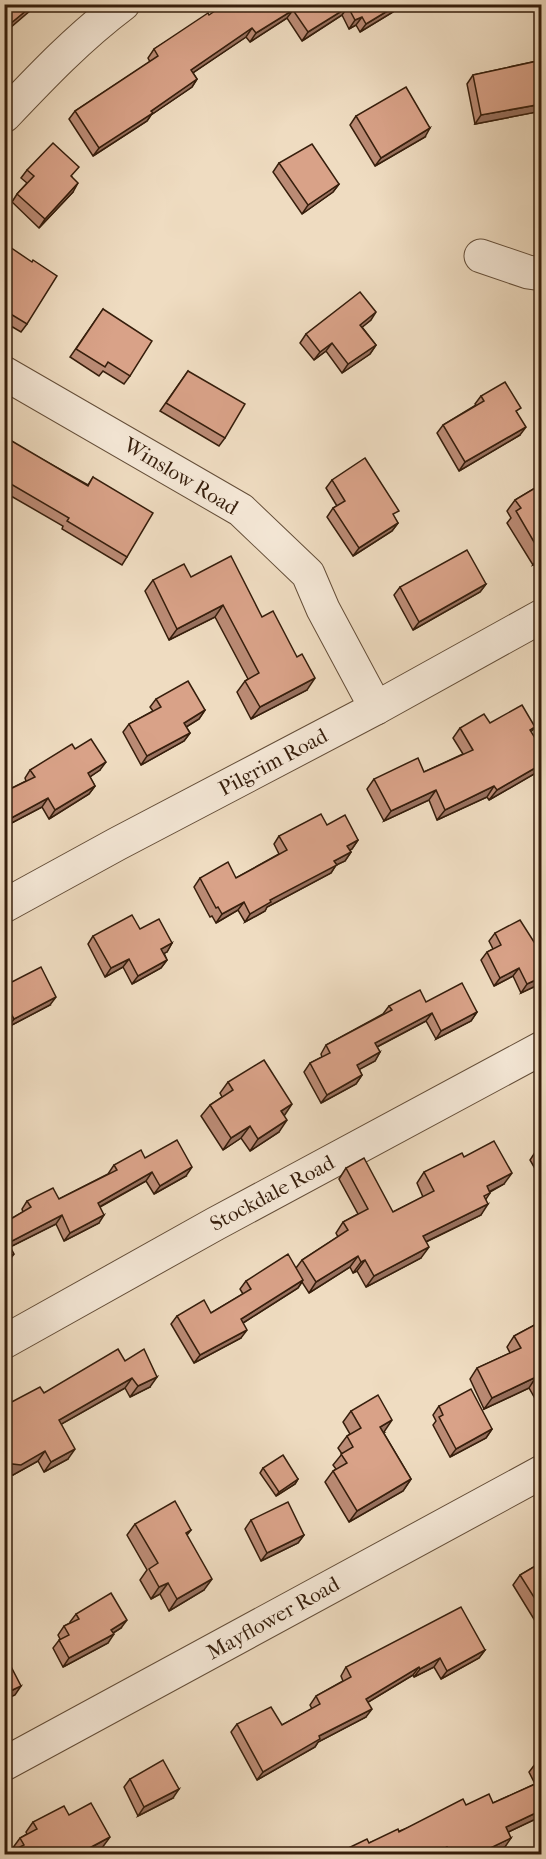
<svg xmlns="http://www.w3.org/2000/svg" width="546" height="1859" font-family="'IM FELL French Canon',serif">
	<rect width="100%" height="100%" fill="#efdcc1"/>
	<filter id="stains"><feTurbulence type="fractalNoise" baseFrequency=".00333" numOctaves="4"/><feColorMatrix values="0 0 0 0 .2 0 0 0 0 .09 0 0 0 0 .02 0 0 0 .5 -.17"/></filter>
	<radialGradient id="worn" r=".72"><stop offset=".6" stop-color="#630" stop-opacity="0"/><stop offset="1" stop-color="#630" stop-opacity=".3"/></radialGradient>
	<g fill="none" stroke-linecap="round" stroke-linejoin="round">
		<defs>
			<g id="minor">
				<path d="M4,116C42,76 79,37 123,4"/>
				<path d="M481,256L528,272L542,274"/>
				<path d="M4,373L241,510L308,574L323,609L376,708"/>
				<path d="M4,906L117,844L376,708L542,616"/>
				<path d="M4,1342L215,1224L542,1048"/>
				<path d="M4,1764L542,1472"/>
			</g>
		</defs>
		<use href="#minor" stroke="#644e39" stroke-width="35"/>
		<use href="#minor" stroke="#f5e8d7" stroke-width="33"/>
	</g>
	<g fill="#bb8b75" stroke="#361e0c" stroke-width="1.5">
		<path d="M399,4L393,12L360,32L356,25L349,29L342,15L302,41L287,18L250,42L246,37L193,73L197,79L192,87L151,115L147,121L93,156L69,119L75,111L150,62L148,58L154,49L209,15Z"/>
		<path d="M542,60V111L475,124L467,84L473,75Z"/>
		<path d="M356,116L425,137L375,166L350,125Z"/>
		<path d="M279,163L339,184L333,192L302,214L273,172Z"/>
		<path d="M27,170L72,177L73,192L39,228L12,202L17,194L27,183L21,178Z"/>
		<path d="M4,243L27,324L21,332L4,322Z"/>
		<path d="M103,309L130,376L124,384L103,371L99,376L70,357Z"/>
		<path d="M371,320L362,327L376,345L370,354L342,373L326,351L314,360L300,343L306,334Z"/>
		<path d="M188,371L225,438L219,446L160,411Z"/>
		<path d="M481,396L517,413L520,435L459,471L437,433L443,425L476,405L475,404Z"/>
		<path d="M4,438L88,485L93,477L127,557L122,565L62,529L63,526L4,492Z"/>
		<path d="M332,480L394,517L398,523L392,531L353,556L327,517L333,508L337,506L326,488Z"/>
		<path d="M540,485L542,561L533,565L507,523L511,518L507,511L515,500Z"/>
		<path d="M191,577L262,617L307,690L251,719L237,692L245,681L248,679L215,617L169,640L145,591L153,580Z"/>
		<path d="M486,584L480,592L413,630L394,595L400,587Z"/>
		<path d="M156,699L205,710L199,719L186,727L190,733L184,741L141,765L123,732L129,724L153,711L150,707Z"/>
		<path d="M490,723L535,727L531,732L541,770L489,800L487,797L437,820L429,800L384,821L367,789L374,779L424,772L463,754L453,738L460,728Z"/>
		<path d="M75,749L100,770L90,777L95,786L89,794L49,819L42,807L4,827V792L26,781L25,778L30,770Z"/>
		<path d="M327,825L358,840L352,849L350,850L351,852L345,861L336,865L331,873L267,907L265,911L245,922L238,910L216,923L212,916L210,917L194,887L200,878H236L279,854L274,844L279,836Z"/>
		<path d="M140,929L172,943L167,952L164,953L167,960L161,968L132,984L123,967L105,977L88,944L93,936Z"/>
		<path d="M495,933L534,942L542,938V983L521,993L513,976L494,986L481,960L487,952L493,949L489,941Z"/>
		<path d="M4,986L50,1005L8,1027L4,1020Z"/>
		<path d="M426,1002L477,1012L471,1021L436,1039L426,1021L377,1047L380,1052L375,1061L359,1069L362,1075L356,1084L321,1103L304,1072L310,1063L322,1057L321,1054L326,1045L383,1014L389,1006Z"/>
		<path d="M228,1082L284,1116L279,1132L250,1151L241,1138L223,1150L201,1116L210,1105L222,1097L220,1093Z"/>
		<path d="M542,1138L541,1179L530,1160L536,1151L539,1150L536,1146Z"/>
		<path d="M464,1157L504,1184L490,1192V1193L486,1199L481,1215L426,1242L421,1258L366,1287L357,1271L353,1273L350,1267L309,1293L302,1282L298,1288L243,1323L241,1338L194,1363L171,1324L177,1316L211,1313L243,1294L240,1289L246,1281L296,1268L302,1260L338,1237L336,1233L343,1222L358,1214L339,1179L346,1168L393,1212L423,1197L417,1183L424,1172Z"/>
		<path d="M145,1158L186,1176L154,1194L146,1181L100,1207L99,1223L64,1241L56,1224L10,1247L8,1262L4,1223L23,1212L22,1209L27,1201L59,1199L108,1174L114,1165Z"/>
		<path d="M542,1321V1411L529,1388L484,1409L470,1379L477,1368L510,1353L507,1347L514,1336Z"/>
		<path d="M125,1361L150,1387L130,1397L125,1388L61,1424L68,1459L44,1472L38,1461L13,1475L4,1474V1406L44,1393Z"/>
		<path d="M439,1406L492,1429L486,1438L450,1457L433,1425L436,1421L433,1415Z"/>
		<path d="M351,1411L384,1432H383L411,1479L403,1491L349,1522L325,1482L333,1471L336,1469L333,1465L342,1454L338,1448L347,1436L350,1434L343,1422Z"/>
		<path d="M263,1468L298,1479L295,1484L276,1496L260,1473Z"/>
		<path d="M251,1520L304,1535L298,1543L261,1561L245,1529Z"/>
		<path d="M135,1524L191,1530L187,1535L204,1590L169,1611L160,1594L151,1599L140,1580L147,1570L127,1535Z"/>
		<path d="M542,1562V1628L540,1629L513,1585L520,1575Z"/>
		<path d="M76,1614L121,1628L113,1633L108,1643L63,1667L53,1648L60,1639L58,1635L64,1626L70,1623V1622Z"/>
		<path d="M485,1650L479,1658L441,1679L434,1667L414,1677L413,1675L368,1702L366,1717L318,1742L315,1747L257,1780L231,1732L237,1724L282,1725L312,1709L310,1705L316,1696L343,1681L341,1676L346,1667Z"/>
		<path d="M542,1761V1816L508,1832L505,1847L490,1854H336L369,1843L466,1805L493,1803L535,1784L529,1772L536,1763Z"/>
		<path d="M130,1779L173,1798L138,1816L124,1787Z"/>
		<path d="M69,1815L102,1848L14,1851L12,1849L20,1838L27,1834L26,1832L33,1822Z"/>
	</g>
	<g fill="#98715f" stroke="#361e0c" stroke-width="1.5">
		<path d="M34,4H38L4,33V29Z"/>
		<path d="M399,4L393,12L360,32L366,24Z"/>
		<path d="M348,7L342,15L302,41L308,32Z"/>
		<path d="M293,10L287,18L250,42L256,33Z"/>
		<path d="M362,17L356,25L349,29L355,20Z"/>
		<path d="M252,28L246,37L185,78L191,70Z"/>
		<path d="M197,79L192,87L151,115L147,121L93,156L99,148Z"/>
		<path d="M542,104V111L475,124L481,115Z"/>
		<path d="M430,128L425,137L375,166L381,158Z"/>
		<path d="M78,183L73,192L39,228L45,219Z"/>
		<path d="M339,184L333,192L302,214L308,205Z"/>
		<path d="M376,312L371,320L355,333L360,325Z"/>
		<path d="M332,343L326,351L314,360L320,352Z"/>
		<path d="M376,345L370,354L342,373L348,364Z"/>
		<path d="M526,427L520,435L459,471L465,462Z"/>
		<path d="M398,523L392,531L353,556L359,548Z"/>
		<path d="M541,554L542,561L533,565Z"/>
		<path d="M486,584L480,592L413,630L419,622Z"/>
		<path d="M223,605L215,617L169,640L177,629Z"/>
		<path d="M315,678L307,690L251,719L260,707Z"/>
		<path d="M205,710L199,719L178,732L184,723Z"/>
		<path d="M190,733L184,741L141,765L147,756Z"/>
		<path d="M106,762L100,770L82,782L88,773Z"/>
		<path d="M542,764L541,770L489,800L497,790Z"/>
		<path d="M95,786L89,794L49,819L55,810Z"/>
		<path d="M494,786L487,797L437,820L445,810Z"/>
		<path d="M436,790L429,800L384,821L391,811Z"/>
		<path d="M48,798L42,807L4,827V822Z"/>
		<path d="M358,840L352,849L341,854L347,846Z"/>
		<path d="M351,852L345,861L336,865L331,873L267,907L265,911L245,922L250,914L270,900L334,861Z"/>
		<path d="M244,902L238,910L216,923L222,914Z"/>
		<path d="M172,943L167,952L155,958L161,949Z"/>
		<path d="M129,959L123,967L105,977L111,968Z"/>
		<path d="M167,960L161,968L132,984L138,976Z"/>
		<path d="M519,968L513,976L494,986L500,978Z"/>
		<path d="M542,977V983L521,993L527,984Z"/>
		<path d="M56,997L50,1005L8,1027L14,1019Z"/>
		<path d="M477,1012L471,1021L436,1039L441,1031Z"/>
		<path d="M432,1013L426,1021L369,1051L375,1043Z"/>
		<path d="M380,1052L375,1061L351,1074L357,1065Z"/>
		<path d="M362,1075L356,1084L321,1103L327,1095Z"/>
		<path d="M292,1104L284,1116L281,1111Z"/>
		<path d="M287,1120L279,1132L250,1151L258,1139Z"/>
		<path d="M250,1126L241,1138L223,1150L231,1138Z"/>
		<path d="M192,1167L186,1176L154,1194L160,1186Z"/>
		<path d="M152,1172L146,1181L92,1211L98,1203Z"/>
		<path d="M512,1173L504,1184L479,1197L487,1186Z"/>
		<path d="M488,1204L481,1215L415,1247L423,1236Z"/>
		<path d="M62,1215L56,1224L4,1250L8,1243Z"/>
		<path d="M104,1215L99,1223L64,1241L70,1233Z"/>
		<path d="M429,1247L421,1258L366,1287L374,1276Z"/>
		<path d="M14,1254L8,1262L4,1265V1260Z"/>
		<path d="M358,1256L350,1267L309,1293L316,1282Z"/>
		<path d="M365,1260L357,1271L353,1273L361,1262Z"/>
		<path d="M303,1280L298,1288L235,1328L241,1319Z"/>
		<path d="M247,1330L241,1338L194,1363L200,1355Z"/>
		<path d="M157,1377L150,1387L130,1397L138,1386Z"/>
		<path d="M536,1377L529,1388L484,1409L492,1398Z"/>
		<path d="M132,1378L125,1388L51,1430L59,1420Z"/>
		<path d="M392,1420L384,1432L372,1439L380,1427Z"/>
		<path d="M492,1429L486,1438L450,1457L456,1449Z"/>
		<path d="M75,1449L68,1459L44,1472L51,1462Z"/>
		<path d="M45,1451L38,1461L13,1475L4,1474V1463Z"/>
		<path d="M298,1479L295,1484L276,1496L279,1492Z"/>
		<path d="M411,1479L403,1491L349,1522L357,1511Z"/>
		<path d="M304,1535L298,1543L261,1561L267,1553Z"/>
		<path d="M212,1579L204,1590L169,1611L177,1599Z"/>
		<path d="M168,1583L160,1594L151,1599L159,1587Z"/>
		<path d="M127,1620L121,1628L105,1638L111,1630Z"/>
		<path d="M114,1634L108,1643L63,1667L69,1658Z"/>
		<path d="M485,1650L479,1658L441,1679L447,1671Z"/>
		<path d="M440,1658L434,1667L414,1677L420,1669Z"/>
		<path d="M419,1667L413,1675L360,1707L366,1699Z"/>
		<path d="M21,1686L15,1695L4,1700V1694Z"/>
		<path d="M372,1709L366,1717L318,1742L315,1747L257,1780L263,1772L319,1736Z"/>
		<path d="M179,1789L173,1798L138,1816L144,1807Z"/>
		<path d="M542,1810V1816L500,1836L506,1827Z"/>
		<path d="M110,1837L102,1848L90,1854H79Z"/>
		<path d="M511,1838L505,1847L490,1854H478Z"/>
		<path d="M447,1847L441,1854H432Z"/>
	</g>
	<g fill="#d9a288" stroke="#361e0c" stroke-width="1.5">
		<path d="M4,4H34L4,29Z"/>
		<path d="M225,4H399L366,24L362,17L355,20L348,7L308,32L293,10L256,33L252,28L191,70L197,79L151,111L153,113L99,148L75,111L158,56L154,49L208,13L209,15Z"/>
		<path d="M542,60V104L481,115L473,75Z"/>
		<path d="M406,87L430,128L381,158L356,116Z"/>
		<path d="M53,143L79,167L71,176L78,183L45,219L17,194L34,176L27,170Z"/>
		<path d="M312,144L339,184L308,205L279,163Z"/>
		<path d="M4,243L32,262L33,260L57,276L27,324L4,310Z"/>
		<path d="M360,292L376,312L360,325L376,345L348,364L332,343L320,352L306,334Z"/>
		<path d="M103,309L152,341L130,376L108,362L105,367L76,349Z"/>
		<path d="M188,371L245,404L225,438L166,403Z"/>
		<path d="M505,382L521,408L516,411L526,427L465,462L443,425L484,401L481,396Z"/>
		<path d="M5,437L88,486L93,477L153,513L127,557L67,521L69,518L4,480V438Z"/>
		<path d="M365,458L399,511L393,514L398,523L359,548L333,508L345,501L332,480Z"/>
		<path d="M540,485L542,489L541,554L516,511L521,508L515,500Z"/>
		<path d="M467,550L486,584L419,622L400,587Z"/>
		<path d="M231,556L262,617L273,611L297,657L302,654L315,678L260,707L245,681L259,673L223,605L177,629L153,580L184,564L191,577Z"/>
		<path d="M188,681L205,710L184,723L190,733L147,756L129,724L161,707L156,699Z"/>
		<path d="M522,705L535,727L530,730L542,749V764L497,790L494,786L445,810L436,790L391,811L374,779L418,758L424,772L473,750L460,728L484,714L490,723Z"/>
		<path d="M91,739L106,762L88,773L95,786L55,810L48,798L4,822V792L35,777L30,770L72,744L75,749Z"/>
		<path d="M321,814L327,825L345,815L358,840L347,846L351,852L334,861L337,865L270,900L271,902L250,914L244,902L222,914L218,907L216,908L200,878L228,862L236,878L287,850L279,836Z"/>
		<path d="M132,915L140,929L159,919L172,943L161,949L167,960L138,976L129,959L111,968L93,936Z"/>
		<path d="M520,920L534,942L542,938V977L527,984L519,968L500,978L487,952L501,945L495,933Z"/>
		<path d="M41,967L56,997L14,1019L4,1001V986Z"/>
		<path d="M462,983L477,1012L441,1031L432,1013L375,1043L380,1052L357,1065L362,1075L327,1095L310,1063L330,1053L326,1045L392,1010L389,1006L420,990L426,1002Z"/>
		<path d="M264,1060L292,1104L281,1111L287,1120L258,1139L250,1126L231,1138L210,1105L233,1090L228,1082Z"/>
		<path d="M177,1140L192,1167L160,1186L152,1172L98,1203L104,1215L70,1233L62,1215L8,1243L14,1254L4,1260V1223L31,1207L27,1201L53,1188L59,1199L117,1170L114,1165L141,1150L145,1158Z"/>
		<path d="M494,1141L512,1173L487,1186L490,1193L484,1196L488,1204L423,1236L429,1247L374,1276L365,1260L361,1262L358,1256L316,1282L302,1260L348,1230L343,1222L368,1209L346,1168L364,1158L393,1212L434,1191L424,1172L462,1153L464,1157Z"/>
		<path d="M542,1148V1161L536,1151Z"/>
		<path d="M288,1254L303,1280L241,1319L247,1330L200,1355L177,1316L204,1300L211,1313L251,1289L246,1281Z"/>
		<path d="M542,1321V1386L536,1377L492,1398L477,1368L521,1348L514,1336Z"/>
		<path d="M118,1349L125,1361L144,1349L157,1377L138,1386L132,1378L59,1420L75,1449L51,1462L45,1451L21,1465L4,1463V1406L40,1387L44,1393Z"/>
		<path d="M471,1389L492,1429L456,1449L439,1417L443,1415L439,1406Z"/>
		<path d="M378,1395L392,1420L380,1427L411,1479L357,1511L333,1471L347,1463L341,1454L353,1447L347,1436L361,1428L351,1411Z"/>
		<path d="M283,1455L298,1479L279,1492L263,1468Z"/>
		<path d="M175,1501L191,1530L186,1533L212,1579L177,1599L168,1583L159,1587L149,1569L158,1563L135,1524Z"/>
		<path d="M288,1502L304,1535L267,1553L251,1520Z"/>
		<path d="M542,1562V1610L520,1575Z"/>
		<path d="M111,1593L127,1620L111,1630L114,1634L69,1658L59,1640L69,1635L64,1626L79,1619L76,1614Z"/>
		<path d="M461,1607L485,1650L447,1671L440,1658L420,1669L419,1667L366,1699L372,1709L319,1736L320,1739L263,1772L237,1724L271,1707L282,1725L320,1704L316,1696L351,1677L346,1667Z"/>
		<path d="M6,1657L21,1686L4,1694V1658Z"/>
		<path d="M163,1760L179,1789L144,1807L130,1779Z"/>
		<path d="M542,1761V1775L536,1763Z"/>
		<path d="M542,1781V1810L506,1827L511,1838L478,1854H450L447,1847L432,1854H336L367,1839L369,1843L398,1829L399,1832L463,1799L466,1805L489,1794L493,1803Z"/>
		<path d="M91,1803L110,1837L80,1853L81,1854H6L24,1845L20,1838L37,1829L33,1822L64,1806L69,1815Z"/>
	</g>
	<g text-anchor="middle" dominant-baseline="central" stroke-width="4.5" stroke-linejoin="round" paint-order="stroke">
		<g font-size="21" fill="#361e0c" stroke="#f5e8d7">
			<text transform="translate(181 476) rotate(31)">Winslow Road</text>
			<text transform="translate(273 762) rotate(-28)">Pilgrim Road</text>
			<text transform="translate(272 1193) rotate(-28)">Stockdale Road</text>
			<text transform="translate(273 1618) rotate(-29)">Mayflower Road</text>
		</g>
	</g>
	<rect width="546" height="1859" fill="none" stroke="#efdcc1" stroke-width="24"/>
	<rect x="6" y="6" width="534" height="1847" fill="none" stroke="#361e0c" stroke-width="3"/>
	<rect x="12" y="12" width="522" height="1835" fill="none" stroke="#361e0c" stroke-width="1.5"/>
	<rect width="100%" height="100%" filter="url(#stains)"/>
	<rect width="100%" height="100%" fill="url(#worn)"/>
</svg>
